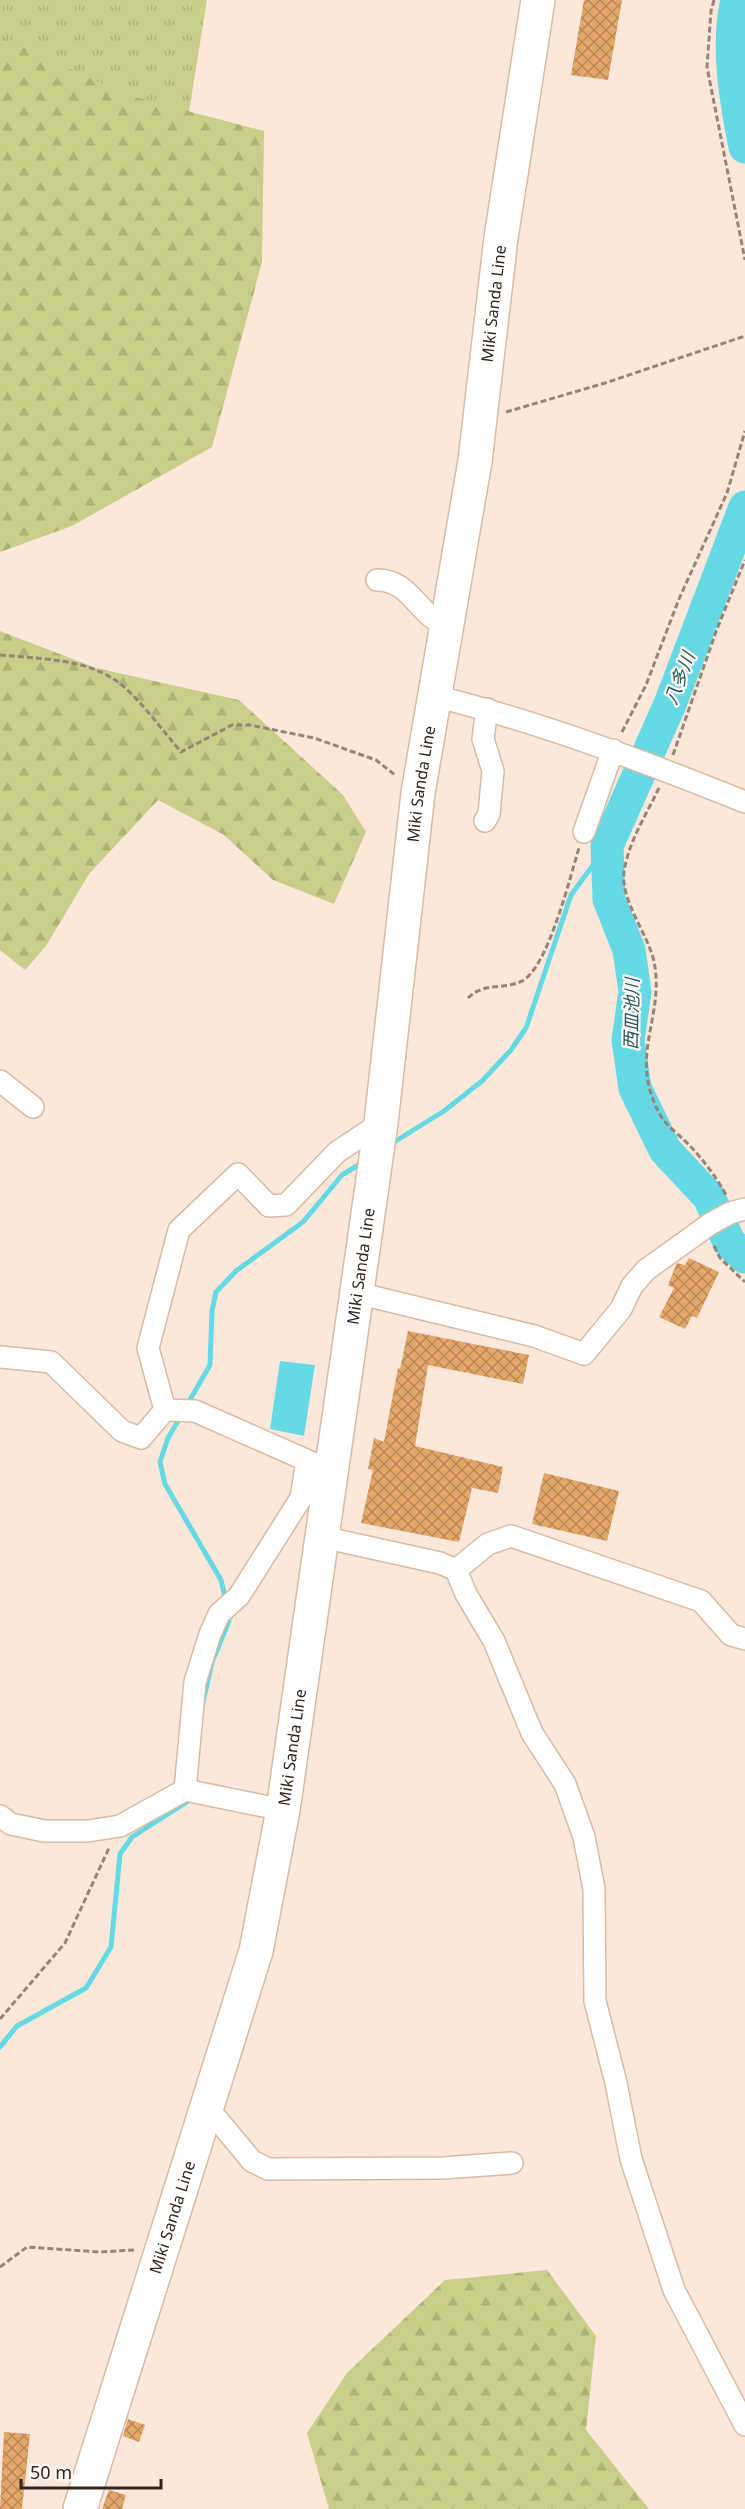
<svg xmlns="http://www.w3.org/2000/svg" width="745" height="2509" font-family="'Noto Sans','Noto Sans JP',sans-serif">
	<defs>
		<pattern id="grass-tufts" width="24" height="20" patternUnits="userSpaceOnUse" patternTransform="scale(1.5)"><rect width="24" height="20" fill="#c9cf8a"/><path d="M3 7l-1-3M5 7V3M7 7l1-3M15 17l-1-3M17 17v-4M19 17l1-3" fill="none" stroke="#adb276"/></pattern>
		<pattern id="forest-firs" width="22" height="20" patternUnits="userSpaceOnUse" patternTransform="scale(1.5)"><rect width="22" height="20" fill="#c9cf8a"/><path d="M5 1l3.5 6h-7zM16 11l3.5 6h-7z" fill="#adb276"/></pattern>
		<pattern id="building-cross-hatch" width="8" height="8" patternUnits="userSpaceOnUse" patternTransform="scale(1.5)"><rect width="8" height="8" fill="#e4a76a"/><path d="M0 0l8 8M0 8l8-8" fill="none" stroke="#b98856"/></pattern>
	</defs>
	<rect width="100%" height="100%" fill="#fce8da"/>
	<path fill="url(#grass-tufts)" d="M0,0H207L181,161L0,460Z"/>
	<g fill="url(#forest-firs)">
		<path d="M0,37L127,95L264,131L262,262L212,447L72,526L0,552Z"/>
		<path d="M0,631L96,668L239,700L343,795L366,832L334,904L273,880L224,835L158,800L89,874L46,946L25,970L0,950Z"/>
		<path d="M547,2270L596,2336L586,2430L649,2509H329L307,2433L347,2373L445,2280Z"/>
	</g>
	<path fill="#65dae5" d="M280,1361L315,1365L304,1436L270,1429Z"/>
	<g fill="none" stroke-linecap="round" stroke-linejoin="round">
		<g stroke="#65dae5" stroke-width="5">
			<path d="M391,1144L444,1111L482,1081L511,1050L526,1028L571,895L607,846"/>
			<path d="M187,1405L210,1365L212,1311L216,1292L236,1271L303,1222L342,1175L363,1162"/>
			<path d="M181,1416L168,1438L160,1462L165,1484L221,1580L226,1601"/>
			<path d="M202,1707L212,1662L229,1621L228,1613"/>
			<path d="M0,2047L17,2026L86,1988L111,1947L120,1854L132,1837L190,1800L191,1797"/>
		</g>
		<g stroke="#65dae5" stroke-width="33">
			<path d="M737,0C726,46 736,102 745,147"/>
			<path d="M745,507L670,704L607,846L609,899L629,950L635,992L628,1040L635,1088L665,1150L709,1197L729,1242L745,1257"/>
		</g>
	</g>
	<g fill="url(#building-cross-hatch)">
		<path d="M584,0H622L608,80L571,75Z"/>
		<path d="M689,1258L719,1272L697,1318L692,1316L685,1329L659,1317L674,1288L668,1285L677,1263L685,1265Z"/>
		<path d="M408,1331L529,1355L523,1384L428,1365L415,1446L503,1467L498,1493L472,1488L459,1542L361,1523L373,1470L368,1469L374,1438L384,1442L398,1368L400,1369Z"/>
		<path d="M544,1473L619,1491L607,1541L532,1524Z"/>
		<path d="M128,2419L145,2425L139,2442L123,2436Z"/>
		<path d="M4,2432L30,2434L22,2509H0Z"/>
		<path d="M109,2490L126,2495L122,2509H102Z"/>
	</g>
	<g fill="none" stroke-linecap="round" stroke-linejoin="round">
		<defs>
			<g id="street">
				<path d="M377,580C411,580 416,614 447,626"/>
				<path d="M435,696C542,723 643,761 745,802"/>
				<path d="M485,821L489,814L493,771L483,739L487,709"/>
				<path d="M584,832L613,750"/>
				<path d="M0,1081L33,1107"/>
				<path d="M357,1293L534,1336L584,1354L621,1309L632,1286L646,1270L710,1224L730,1213L745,1209"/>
				<path d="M0,1357L51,1362L122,1431L141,1438L165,1410L195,1411L333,1472"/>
				<path d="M165,1410L148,1348L179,1230L238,1174L269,1206L286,1205L337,1152L381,1123"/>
				<path d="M322,1537L440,1563L456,1570L466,1594L494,1641L532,1733L565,1784L584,1837L594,1889L595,2001L616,2083L631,2159L674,2290L745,2425"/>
				<path d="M456,1570L488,1544L511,1536L701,1601L731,1635L745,1639"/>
				<path d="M185,1790L195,1682L210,1634L219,1614L239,1596L301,1498L307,1461"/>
				<path d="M0,1816L11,1824L44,1831H88L120,1826L185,1790L283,1810"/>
				<path d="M207,2107L252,2161L268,2169L443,2168L512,2163"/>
			</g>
			<g id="primary">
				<path id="s1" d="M80,2509L256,1951L283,1810L381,1123L418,793L475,461L501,238L538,0"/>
			</g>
		</defs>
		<use href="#street" stroke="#d9baa2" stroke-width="24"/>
		<use href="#primary" stroke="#d9baa2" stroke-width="36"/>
		<g stroke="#958579" stroke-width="3" stroke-dasharray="6 3" stroke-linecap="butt">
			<path d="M714,0L711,11L707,67L745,260"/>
			<path d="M506,412L605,383L745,336"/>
			<path d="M0,655C37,659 80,658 112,678C135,692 163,731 181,752L232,725H250L314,738L376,760L395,775"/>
			<path d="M622,732L646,685L679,599L727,493L745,431"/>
			<path d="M673,755L717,629L745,560"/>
			<path d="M659,788C646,815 628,843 624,872C620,902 651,937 655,967C663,1022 627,1059 662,1118C669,1128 682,1137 691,1147C704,1161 717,1178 726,1195"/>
			<path d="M468,998C484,982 501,990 520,982C547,972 570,877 579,848"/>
			<path d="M714,1246L720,1258L745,1282"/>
			<path d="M0,2019L65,1943L109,1848"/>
			<path d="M0,2267L27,2247L100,2252L134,2250"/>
		</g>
		<use href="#street" stroke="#fff" stroke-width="21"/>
		<use href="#primary" stroke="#fff" stroke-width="33"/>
	</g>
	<g text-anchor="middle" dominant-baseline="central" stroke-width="4.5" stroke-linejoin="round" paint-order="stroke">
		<g font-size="16" fill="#31251c" stroke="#fff8f3">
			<text stroke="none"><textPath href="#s1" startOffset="2250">Miki Sanda Line</textPath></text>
			<text stroke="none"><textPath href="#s1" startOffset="1764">Miki Sanda Line</textPath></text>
			<text stroke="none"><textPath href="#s1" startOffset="1278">Miki Sanda Line</textPath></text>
			<text stroke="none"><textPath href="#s1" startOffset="792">Miki Sanda Line</textPath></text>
			<text stroke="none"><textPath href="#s1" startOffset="306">Miki Sanda Line</textPath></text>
		</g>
		<g font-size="18" font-style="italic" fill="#25585c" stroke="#fff8f3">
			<text transform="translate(679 678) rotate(-69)">八多川</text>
			<text transform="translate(631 1014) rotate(-89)">西皿池川</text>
		</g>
	</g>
	<path d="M21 2479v9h140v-9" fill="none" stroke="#31251c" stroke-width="3"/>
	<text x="30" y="2479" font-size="18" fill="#31251c" stroke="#fff8f3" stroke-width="4.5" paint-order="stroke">50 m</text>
</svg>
